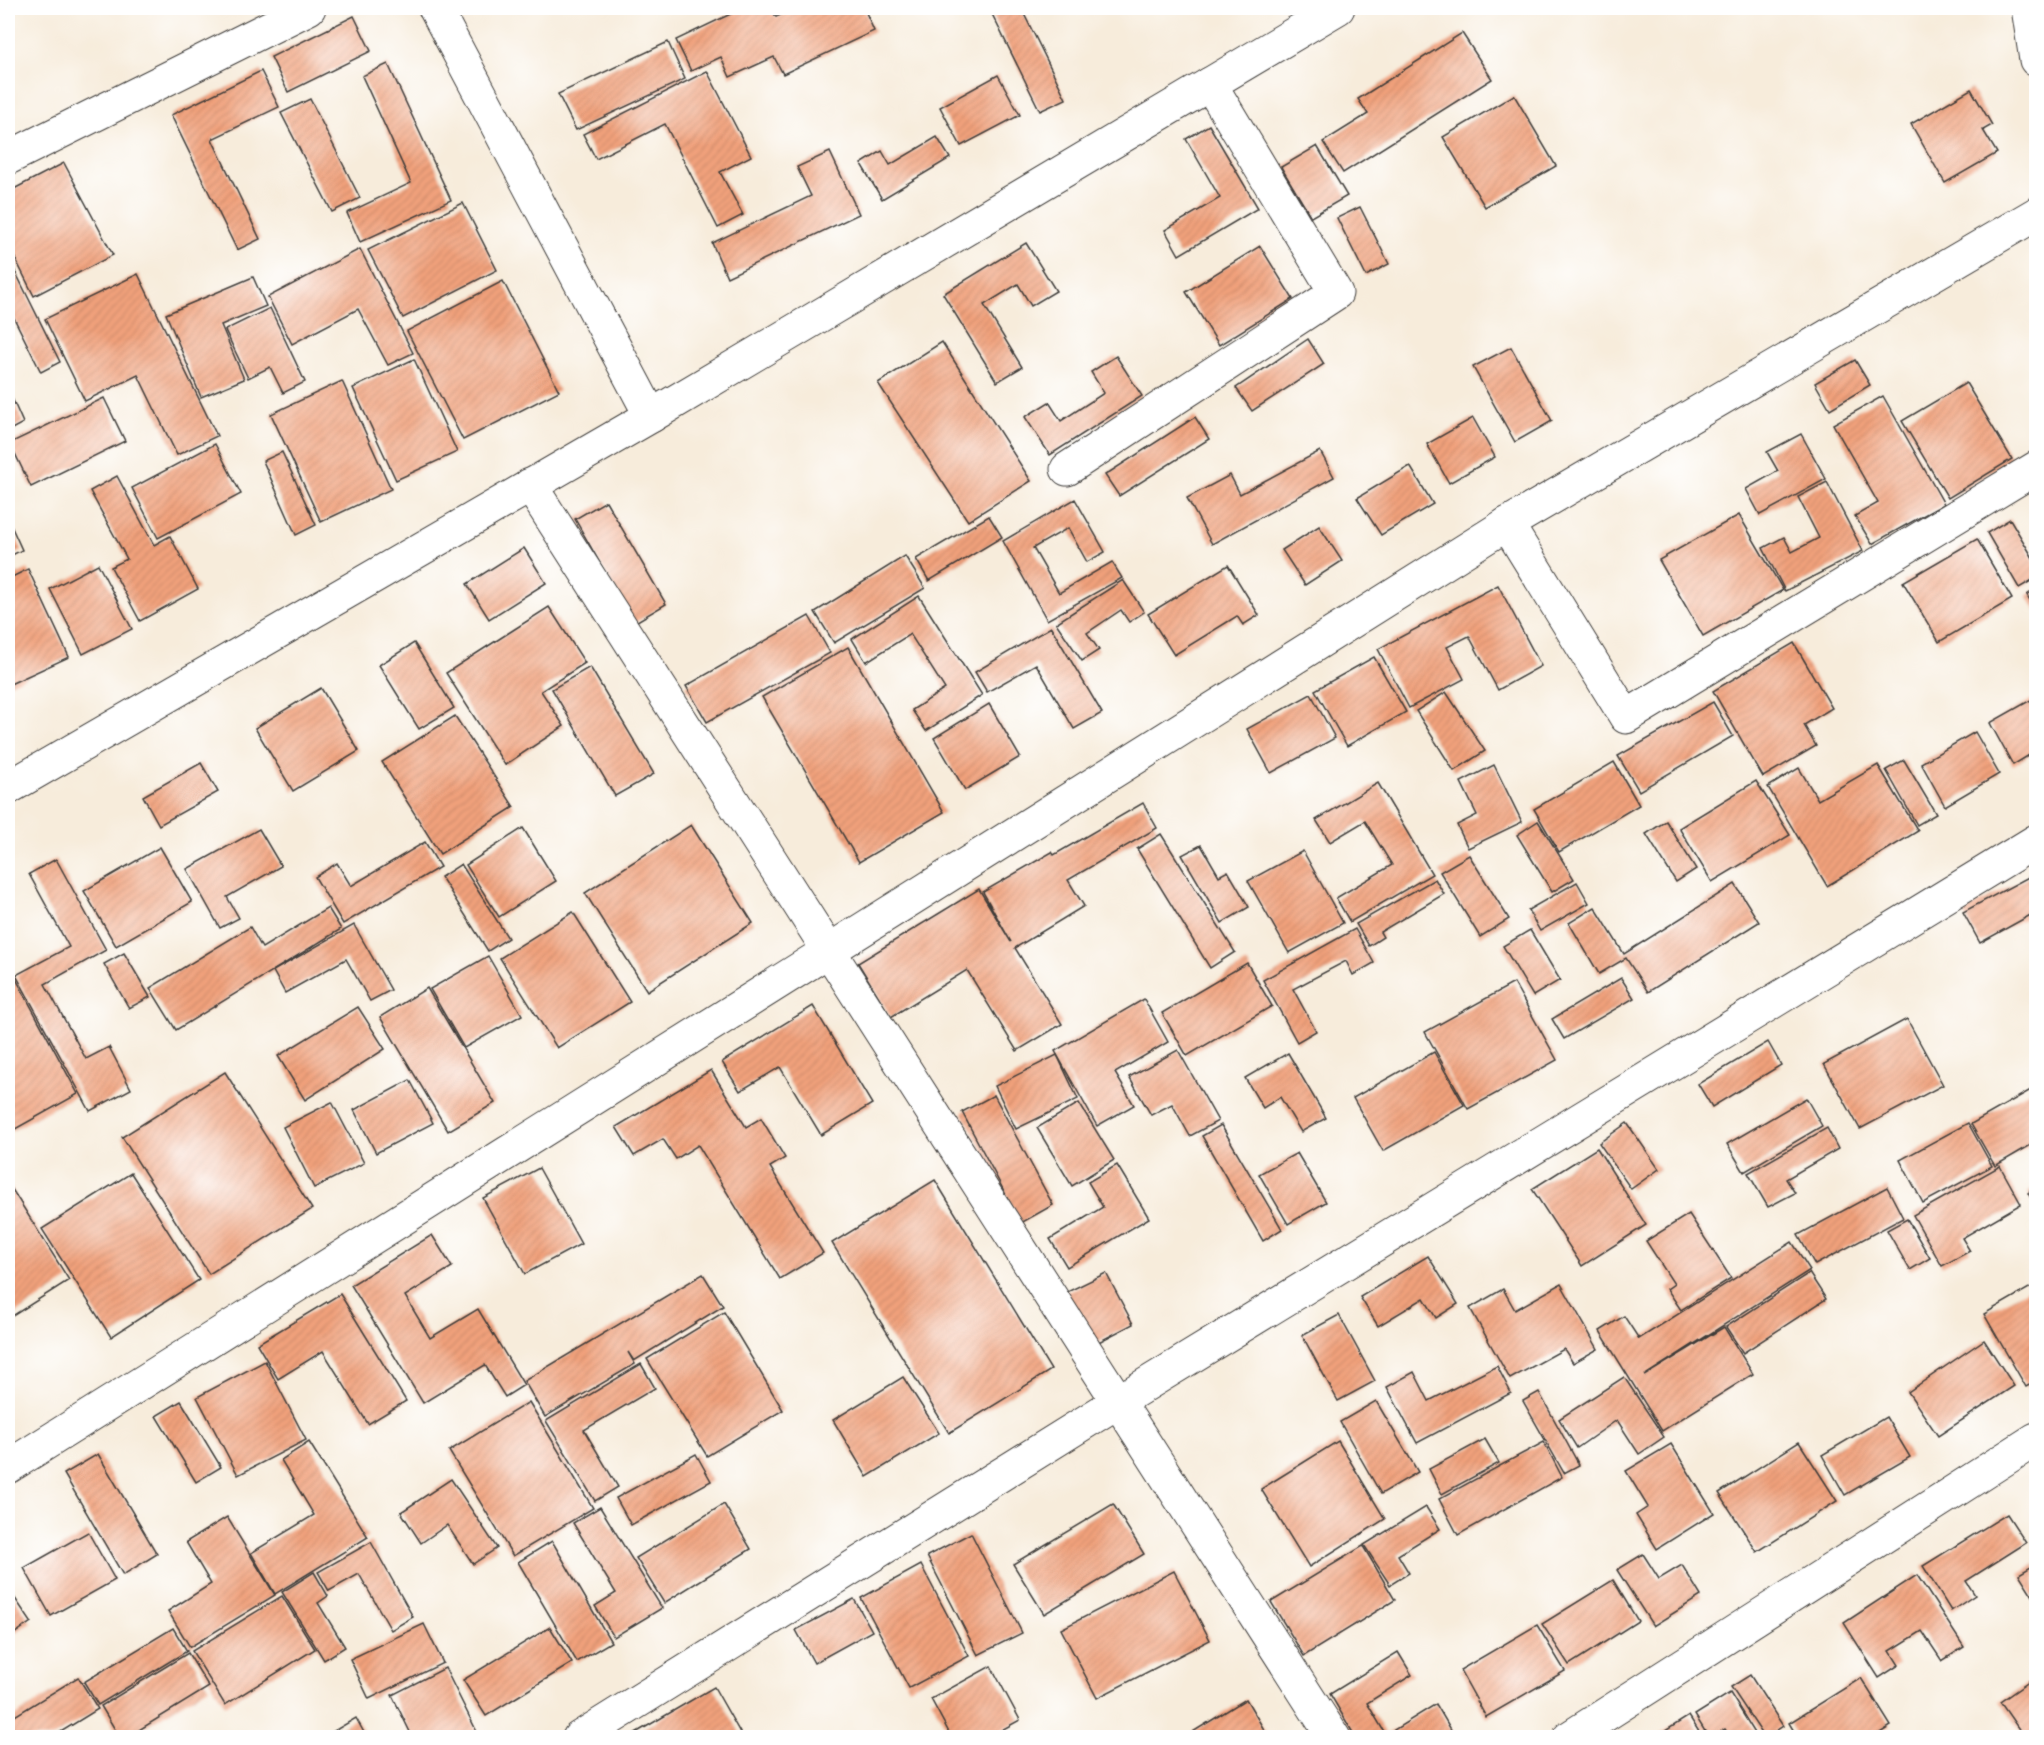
<svg xmlns="http://www.w3.org/2000/svg" width="2044" height="1745" font-family="Cardo,serif">
	<defs>
		<pattern id="building-hatch" width="6" height="6" patternUnits="userSpaceOnUse" patternTransform="scale(1.5)"><rect width="6" height="6" fill="#f1a17b"/><path d="M-1 1l2-2M0 6l6-6M5 7l2-2" fill="none" stroke="#ce8a6a"/></pattern>
	</defs>
	<rect width="100%" height="100%" fill="#fff"/>
	<filter id="ink" filterUnits="userSpaceOnUse"><feTurbulence type="fractalNoise" baseFrequency=".0167" numOctaves="2"/><feDisplacementMap in="SourceGraphic" scale="12" xChannelSelector="R" yChannelSelector="G"/><feConvolveMatrix kernelMatrix="1 2 1 2 8 2 1 2 1" color-interpolation-filters="sRGB"/></filter>
	<filter id="wash" filterUnits="userSpaceOnUse"><feTurbulence type="fractalNoise" baseFrequency=".008" numOctaves="4" result="noise"/><feDisplacementMap in="SourceGraphic" scale="24" xChannelSelector="R" yChannelSelector="G"/><feGaussianBlur stdDeviation="1.35" result="paint"/><feColorMatrix in="noise" values="0 0 0 0 0 0 0 0 0 0 0 0 0 0 0 0 0 1.4 0 .05"/><feComposite in="paint" operator="in"/></filter>
	<g filter="url(#wash)">
		<rect width="100%" height="100%" fill="#f7ecdb"/>
		<g id="blocks">
			<g fill="url(#building-hatch)">
				<path d="M743,8H771L776,17L796,8H864L874,31L783,74L774,57L730,77L721,57L691,71L676,40Z"/>
				<path d="M989,8H1021L1066,99L1040,111Z"/>
				<path d="M354,16L371,51L288,92L271,57Z"/>
				<path d="M1462,33L1492,79L1343,173L1323,142L1368,114L1358,99Z"/>
				<path d="M668,42L685,79L576,130L558,94Z"/>
				<path d="M388,64L451,200L360,242L347,213L411,183L362,76Z"/>
				<path d="M261,71L279,107L212,139L260,239L237,250L171,115Z"/>
				<path d="M707,71L751,156L720,172L743,215L718,228L665,124L596,159L583,134Z"/>
				<path d="M998,75L1020,115L961,146L940,107Z"/>
				<path d="M1971,89L1992,125L1983,130L1997,153L1945,183L1911,124Z"/>
				<path d="M1514,95L1556,166L1485,207L1443,137Z"/>
				<path d="M310,99L360,198L332,212L281,113Z"/>
				<path d="M1209,125L1258,208L1179,255L1165,230L1220,198L1186,139Z"/>
				<path d="M937,137L950,158L882,199L861,164L882,151L890,165Z"/>
				<path d="M1317,146L1347,196L1311,217L1281,167Z"/>
				<path d="M830,152L859,214L727,277L712,243L811,196L797,167Z"/>
				<path d="M64,163L113,255L34,296L8,244V192Z"/>
				<path d="M463,203L497,270L403,318L368,250Z"/>
				<path d="M1360,207L1389,264L1366,276L1337,218Z"/>
				<path d="M1026,243L1056,291L1031,306L1018,284L984,305L1022,367L997,382L943,294Z"/>
				<path d="M1260,246L1293,299L1219,345L1186,292Z"/>
				<path d="M360,249L413,353L388,365L358,309L292,344L268,297Z"/>
				<path d="M14,269L60,362L41,372L8,306V273Z"/>
				<path d="M138,274L217,436L177,455L138,375L85,401L45,319Z"/>
				<path d="M253,277L266,306L221,325L244,379L201,397L166,314Z"/>
				<path d="M503,281L559,391L463,440L407,331Z"/>
				<path d="M270,308L305,382L283,393L270,367L248,378L225,330Z"/>
				<path d="M1308,339L1324,364L1252,411L1236,388Z"/>
				<path d="M942,342L1031,481L968,521L878,383Z"/>
				<path d="M1511,347L1552,421L1515,442L1473,367Z"/>
				<path d="M1116,356L1142,396L1050,455L1025,417L1049,402L1061,421L1104,393L1091,372Z"/>
				<path d="M414,359L457,452L396,480L353,388Z"/>
				<path d="M1855,360L1870,385L1830,409L1815,383Z"/>
				<path d="M342,381L391,489L321,522L271,414Z"/>
				<path d="M1966,383L2012,459L1948,498L1902,421Z"/>
				<path d="M8,389L23,423L8,431Z"/>
				<path d="M1883,396L1944,504L1872,544L1855,516L1878,503L1833,424Z"/>
				<path d="M104,398L125,441L31,487L10,443Z"/>
				<path d="M1195,417L1209,439L1119,496L1105,475Z"/>
				<path d="M1473,418L1495,457L1449,483L1427,444Z"/>
				<path d="M1801,434L1826,479L1760,515L1746,489L1778,471L1767,452Z"/>
				<path d="M215,444L241,494L158,538L132,488Z"/>
				<path d="M1320,451L1334,477L1212,544L1187,498L1230,475L1240,494Z"/>
				<path d="M282,452L316,525L296,535L263,461Z"/>
				<path d="M1410,466L1433,504L1381,535L1357,498Z"/>
				<path d="M117,476L154,545L170,536L198,589L140,621L111,567L127,559L90,491Z"/>
				<path d="M1827,482L1863,551L1785,591L1763,548L1784,537L1792,552L1819,538L1798,497Z"/>
				<path d="M1075,499L1105,552L1087,562L1068,528L1033,548L1059,593L1112,562L1122,578L1047,620L1003,541Z"/>
				<path d="M606,501L666,604L634,623L575,519Z"/>
				<path d="M1739,515L1783,590L1703,636L1659,560Z"/>
				<path d="M989,516L1002,537L929,581L916,559Z"/>
				<path d="M8,519L22,550L8,557Z"/>
				<path d="M2010,519L2036,563V578L2019,588L1987,533Z"/>
				<path d="M1319,526L1342,561L1305,585L1282,550Z"/>
				<path d="M1977,539L2012,599L1939,642L1903,582Z"/>
				<path d="M524,548L546,583L489,619L467,584Z"/>
				<path d="M905,556L925,588L834,643L815,612Z"/>
				<path d="M98,564L132,629L83,654L50,589Z"/>
				<path d="M1228,565L1259,615L1243,625L1237,616L1174,655L1148,614Z"/>
				<path d="M28,569L69,657L8,685V579Z"/>
				<path d="M1123,580L1144,612L1129,622L1121,610L1087,633L1099,650L1082,661L1056,623Z"/>
				<path d="M1498,585L1541,666L1498,690L1469,636L1447,647L1464,679L1409,708L1378,649Z"/>
				<path d="M2036,589V611L2027,595Z"/>
				<path d="M919,596L982,695L926,731L912,710L945,689L910,634L866,662L852,639Z"/>
				<path d="M549,607L585,663L541,691L564,726L505,765L446,673Z"/>
				<path d="M809,616L830,653L707,722L686,686Z"/>
				<path d="M1051,627L1102,713L1074,729L1036,664L987,692L975,672Z"/>
				<path d="M414,643L454,708L419,729L379,665Z"/>
				<path d="M1794,643L1832,708L1804,725L1816,746L1763,777L1713,691Z"/>
				<path d="M848,647L944,812L859,862L762,697Z"/>
				<path d="M1374,657L1406,712L1347,746L1315,690Z"/>
				<path d="M590,667L654,774L615,796L552,689Z"/>
				<path d="M321,688L359,751L293,791L255,728Z"/>
				<path d="M1446,692L1485,751L1454,771L1416,711Z"/>
				<path d="M1311,694L1335,738L1271,773L1247,729Z"/>
				<path d="M2036,697V751L2013,765L1990,723Z"/>
				<path d="M1713,702L1733,736L1639,791L1618,756Z"/>
				<path d="M989,704L1020,757L965,790L934,738Z"/>
				<path d="M455,716L514,807L440,854L382,762Z"/>
				<path d="M1975,732L1999,774L1945,806L1921,763Z"/>
				<path d="M1904,760L1936,814L1917,825L1886,770Z"/>
				<path d="M1614,762L1639,805L1559,852L1534,809Z"/>
				<path d="M201,763L218,792L159,825L143,796Z"/>
				<path d="M1494,765L1522,822L1468,848L1457,825L1477,815L1461,782Z"/>
				<path d="M1878,765L1918,831L1827,886L1768,787L1799,768L1818,800Z"/>
				<path d="M1756,781L1790,835L1712,882L1679,828Z"/>
				<path d="M1378,783L1432,874L1350,922L1336,898L1392,865L1365,821L1330,842L1316,820Z"/>
				<path d="M1143,803L1157,828L1068,880L1084,906L1015,948L1062,1024L1017,1051L967,970L891,1017L858,963L979,889L1011,942L983,892L1052,852L1054,855Z"/>
				<path d="M1538,821L1574,879L1552,892L1517,835Z"/>
				<path d="M1666,821L1696,869L1676,882L1646,834Z"/>
				<path d="M691,825L753,923L647,991L585,893Z"/>
				<path d="M523,828L556,881L499,917L466,865Z"/>
				<path d="M259,829L281,866L227,897L239,918L220,928L187,869Z"/>
				<path d="M1161,834L1235,952L1210,968L1137,849Z"/>
				<path d="M425,842L440,867L343,924L315,877L337,863L351,886Z"/>
				<path d="M1201,845L1219,876L1228,871L1249,907L1222,923L1182,855Z"/>
				<path d="M160,847L192,902L116,946L84,891Z"/>
				<path d="M1303,851L1343,923L1289,953L1248,881Z"/>
				<path d="M1469,855L1509,919L1480,937L1440,872Z"/>
				<path d="M56,859L106,950L45,984L86,1059L109,1047L131,1089L90,1111L16,975L69,947L29,874Z"/>
				<path d="M461,864L508,938L488,951L441,877Z"/>
				<path d="M2036,873V912L1980,943L1963,912Z"/>
				<path d="M1435,879L1444,894L1380,932L1383,937L1369,946L1356,924Z"/>
				<path d="M1577,882L1589,903L1540,931L1528,910Z"/>
				<path d="M1735,884L1759,922L1648,992L1626,958L1599,974L1569,923L1595,907L1624,954Z"/>
				<path d="M328,908L341,929L176,1030L150,988L250,927L262,948Z"/>
				<path d="M573,912L630,1002L557,1048L500,958Z"/>
				<path d="M354,925L391,990L370,1001L346,959L285,993L273,971Z"/>
				<path d="M1355,929L1374,963L1353,975L1346,961L1293,989L1316,1031L1297,1042L1263,980Z"/>
				<path d="M1530,930L1560,980L1533,996L1503,946Z"/>
				<path d="M124,953L150,997L129,1008L104,964Z"/>
				<path d="M488,956L522,1015L464,1048L430,989Z"/>
				<path d="M1247,963L1272,1006L1187,1056L1162,1013Z"/>
				<path d="M15,977L78,1094L8,1133V982Z"/>
				<path d="M1621,978L1634,998L1564,1039L1552,1019Z"/>
				<path d="M1514,983L1557,1060L1468,1109L1425,1032Z"/>
				<path d="M427,988L495,1103L448,1131L380,1017Z"/>
				<path d="M1144,999L1168,1042L1115,1073L1134,1105L1097,1126L1055,1051Z"/>
				<path d="M813,1006L872,1104L821,1135L780,1067L740,1091L722,1062Z"/>
				<path d="M358,1007L385,1049L305,1100L278,1056Z"/>
				<path d="M1907,1019L1943,1085L1860,1129L1824,1064Z"/>
				<path d="M1768,1042L1781,1065L1712,1107L1698,1084Z"/>
				<path d="M1178,1050L1218,1121L1190,1136L1172,1104L1151,1115L1129,1077Z"/>
				<path d="M1434,1052L1464,1105L1383,1151L1353,1098Z"/>
				<path d="M1288,1053L1326,1118L1301,1132L1280,1097L1263,1108L1245,1078Z"/>
				<path d="M1057,1055L1078,1099L1016,1129L995,1086Z"/>
				<path d="M711,1070L746,1127L761,1118L785,1158L770,1167L823,1253L780,1279L698,1145L676,1159L663,1139L634,1156L616,1127Z"/>
				<path d="M225,1072L312,1209L209,1274L122,1137Z"/>
				<path d="M410,1080L433,1123L376,1153L354,1110Z"/>
				<path d="M2036,1087V1142L1995,1166L1971,1124Z"/>
				<path d="M994,1095L1053,1205L1021,1223L962,1112Z"/>
				<path d="M1806,1098L1822,1126L1744,1172L1727,1144Z"/>
				<path d="M332,1102L364,1163L314,1188L283,1127Z"/>
				<path d="M1079,1103L1114,1160L1072,1186L1037,1128Z"/>
				<path d="M1627,1123L1659,1169L1631,1189L1599,1143Z"/>
				<path d="M1968,1123L1992,1166L1923,1203L1900,1160Z"/>
				<path d="M1221,1125L1282,1229L1263,1241L1202,1136Z"/>
				<path d="M1827,1128L1838,1149L1786,1179L1795,1193L1768,1207L1748,1173Z"/>
				<path d="M1597,1148L1646,1225L1582,1266L1532,1189Z"/>
				<path d="M1297,1153L1326,1202L1288,1224L1259,1174Z"/>
				<path d="M1117,1165L1149,1218L1067,1267L1050,1239L1103,1207L1088,1182Z"/>
				<path d="M2000,1166L2021,1204L1962,1238L1970,1251L1942,1266L1913,1215Z"/>
				<path d="M539,1168L581,1244L525,1274L483,1198Z"/>
				<path d="M131,1173L199,1280L111,1337L42,1229Z"/>
				<path d="M935,1180L1051,1370L949,1433L832,1243Z"/>
				<path d="M8,1183L69,1280L11,1317L8,1312Z"/>
				<path d="M1887,1187L1903,1218L1815,1265L1798,1235Z"/>
				<path d="M2036,1187V1207L2028,1193Z"/>
				<path d="M1689,1214L1731,1278L1681,1310L1667,1289L1674,1284L1646,1241Z"/>
				<path d="M1907,1219L1930,1258L1910,1270L1887,1230Z"/>
				<path d="M432,1235L452,1267L405,1296L430,1338L478,1309L524,1385L505,1397L485,1365L423,1403L351,1285Z"/>
				<path d="M1792,1242L1810,1270L1644,1376L1724,1327L1753,1374L1662,1431L1600,1331L1624,1316L1639,1339Z"/>
				<path d="M1428,1256L1458,1304L1436,1318L1424,1298L1378,1326L1360,1297Z"/>
				<path d="M1106,1273L1133,1324L1093,1345L1065,1293Z"/>
				<path d="M1809,1273L1826,1299L1743,1353L1726,1327Z"/>
				<path d="M703,1274L723,1306L634,1361L628,1352L635,1364L545,1417L524,1381Z"/>
				<path d="M1561,1284L1598,1349L1573,1363L1564,1349L1510,1379L1470,1308L1503,1289L1515,1310Z"/>
				<path d="M2036,1284V1381L2026,1387L1984,1314Z"/>
				<path d="M340,1294L406,1401L368,1424L323,1351L278,1379L257,1344Z"/>
				<path d="M724,1312L783,1410L707,1456L647,1359Z"/>
				<path d="M1339,1315L1375,1381L1338,1401L1302,1335Z"/>
				<path d="M1984,1340L2014,1386L1938,1436L1908,1392Z"/>
				<path d="M265,1361L306,1440L238,1475L197,1397Z"/>
				<path d="M641,1364L655,1388L584,1430L618,1487L595,1501L546,1421Z"/>
				<path d="M1497,1366L1511,1393L1417,1443L1387,1387L1414,1372L1429,1401Z"/>
				<path d="M903,1377L939,1433L867,1477L833,1420Z"/>
				<path d="M1624,1377L1664,1437L1639,1454L1617,1420L1577,1448L1559,1419Z"/>
				<path d="M1539,1392L1579,1465L1564,1473L1523,1401Z"/>
				<path d="M181,1401L221,1467L196,1482L156,1416Z"/>
				<path d="M1376,1401L1418,1472L1381,1494L1340,1422Z"/>
				<path d="M529,1402L593,1508L513,1556L449,1451Z"/>
				<path d="M1886,1417L1910,1457L1845,1495L1822,1455Z"/>
				<path d="M1485,1439L1499,1463L1442,1494L1429,1469Z"/>
				<path d="M1338,1441L1385,1519L1309,1567L1261,1489Z"/>
				<path d="M309,1442L368,1537L275,1594L251,1553L314,1515L281,1460Z"/>
				<path d="M1544,1442L1562,1477L1458,1535L1439,1499Z"/>
				<path d="M1799,1442L1837,1501L1757,1552L1719,1493Z"/>
				<path d="M1671,1444L1714,1513L1657,1549L1636,1515L1648,1507L1626,1471Z"/>
				<path d="M98,1454L157,1554L123,1575L64,1474Z"/>
				<path d="M696,1454L711,1481L631,1525L616,1498Z"/>
				<path d="M451,1479L497,1548L473,1564L447,1525L421,1543L401,1512Z"/>
				<path d="M724,1504L751,1549L664,1603L636,1558Z"/>
				<path d="M1113,1504L1144,1554L1044,1614L1013,1564Z"/>
				<path d="M600,1507L662,1608L614,1637L595,1606L616,1593L573,1523Z"/>
				<path d="M1426,1507L1440,1529L1398,1555L1409,1573L1390,1585L1364,1545Z"/>
				<path d="M2007,1514L2026,1543L1966,1581L1975,1595L1951,1611L1923,1566Z"/>
				<path d="M227,1517L275,1595L190,1647L168,1611L211,1584L186,1542Z"/>
				<path d="M88,1532L115,1580L51,1616L24,1568Z"/>
				<path d="M971,1533L1022,1633L978,1655L927,1556Z"/>
				<path d="M552,1541L611,1642L577,1662L518,1562Z"/>
				<path d="M371,1542L413,1617L391,1630L359,1574L329,1591L318,1572Z"/>
				<path d="M1363,1546L1395,1600L1304,1656L1271,1602Z"/>
				<path d="M1643,1554L1659,1579L1682,1565L1701,1596L1653,1626L1617,1570Z"/>
				<path d="M2036,1564V1601L2019,1574Z"/>
				<path d="M921,1565L969,1656L909,1688L861,1598Z"/>
				<path d="M1174,1571L1210,1640L1097,1698L1061,1629Z"/>
				<path d="M314,1572L328,1596L318,1603L345,1647L324,1660L282,1592Z"/>
				<path d="M1917,1575L1964,1647L1942,1661L1922,1631L1890,1651L1899,1665L1879,1678L1844,1623Z"/>
				<path d="M1613,1580L1638,1621L1569,1665L1542,1624Z"/>
				<path d="M8,1588L31,1622L8,1638Z"/>
				<path d="M282,1596L315,1649L225,1705L192,1651Z"/>
				<path d="M854,1599L872,1631L814,1663L796,1630Z"/>
				<path d="M424,1624L443,1663L369,1699L350,1659Z"/>
				<path d="M1537,1625L1565,1671L1486,1717L1460,1670Z"/>
				<path d="M550,1627L572,1663L486,1716L463,1680Z"/>
				<path d="M173,1628L187,1651L98,1705L84,1682Z"/>
				<path d="M1398,1652L1412,1675L1367,1703L1386,1735L1436,1704L1456,1738H1356L1330,1694Z"/>
				<path d="M188,1653L209,1687L126,1738H120L101,1706Z"/>
				<path d="M991,1666L1020,1720L987,1738H952L931,1699Z"/>
				<path d="M445,1668L477,1732L466,1738H413L392,1695Z"/>
				<path d="M1750,1675L1783,1726L1765,1738L1731,1687Z"/>
				<path d="M78,1677L98,1709L51,1738H8V1715L10,1719Z"/>
				<path d="M2036,1677V1738H2025L2000,1702Z"/>
				<path d="M1861,1678L1891,1726L1872,1738H1798L1789,1723Z"/>
				<path d="M714,1687L743,1738L702,1735L627,1738Z"/>
				<path d="M1730,1693L1758,1738H1731L1725,1729L1709,1738L1695,1715Z"/>
				<path d="M1246,1699L1269,1738H1183Z"/>
				<path d="M1689,1716L1703,1738H1654Z"/>
				<path d="M356,1718L367,1738H322Z"/>
			</g>
		</g>
	</g>
	<g filter="url(#ink)">
		<use href="#blocks" fill-opacity="0" stroke="#3d3b39" stroke-width="1.5"/>
		<g fill="none" stroke-linecap="round" stroke-linejoin="round">
			<defs>
				<g id="minor">
					<path d="M435,8L651,416"/>
					<path d="M2028,8L2036,60"/>
					<path d="M8,158L309,8"/>
					<path d="M1067,469L1336,293L1210,84"/>
					<path d="M530,485L1334,1738"/>
					<path d="M1507,524L1626,717L2036,468"/>
					<path d="M8,788L651,416L1338,8"/>
					<path d="M8,1467L1507,524L2036,214"/>
					<path d="M579,1738L1119,1401L2036,841"/>
					<path d="M1569,1738L2036,1439"/>
				</g>
			</defs>
			<use href="#minor" stroke="#3d3b39" stroke-width="35"/>
			<use href="#minor" stroke="#fff" stroke-width="33"/>
		</g>
	</g>
	<rect width="2044" height="1745" fill="none" stroke="#fff" stroke-width="30"/>
</svg>
